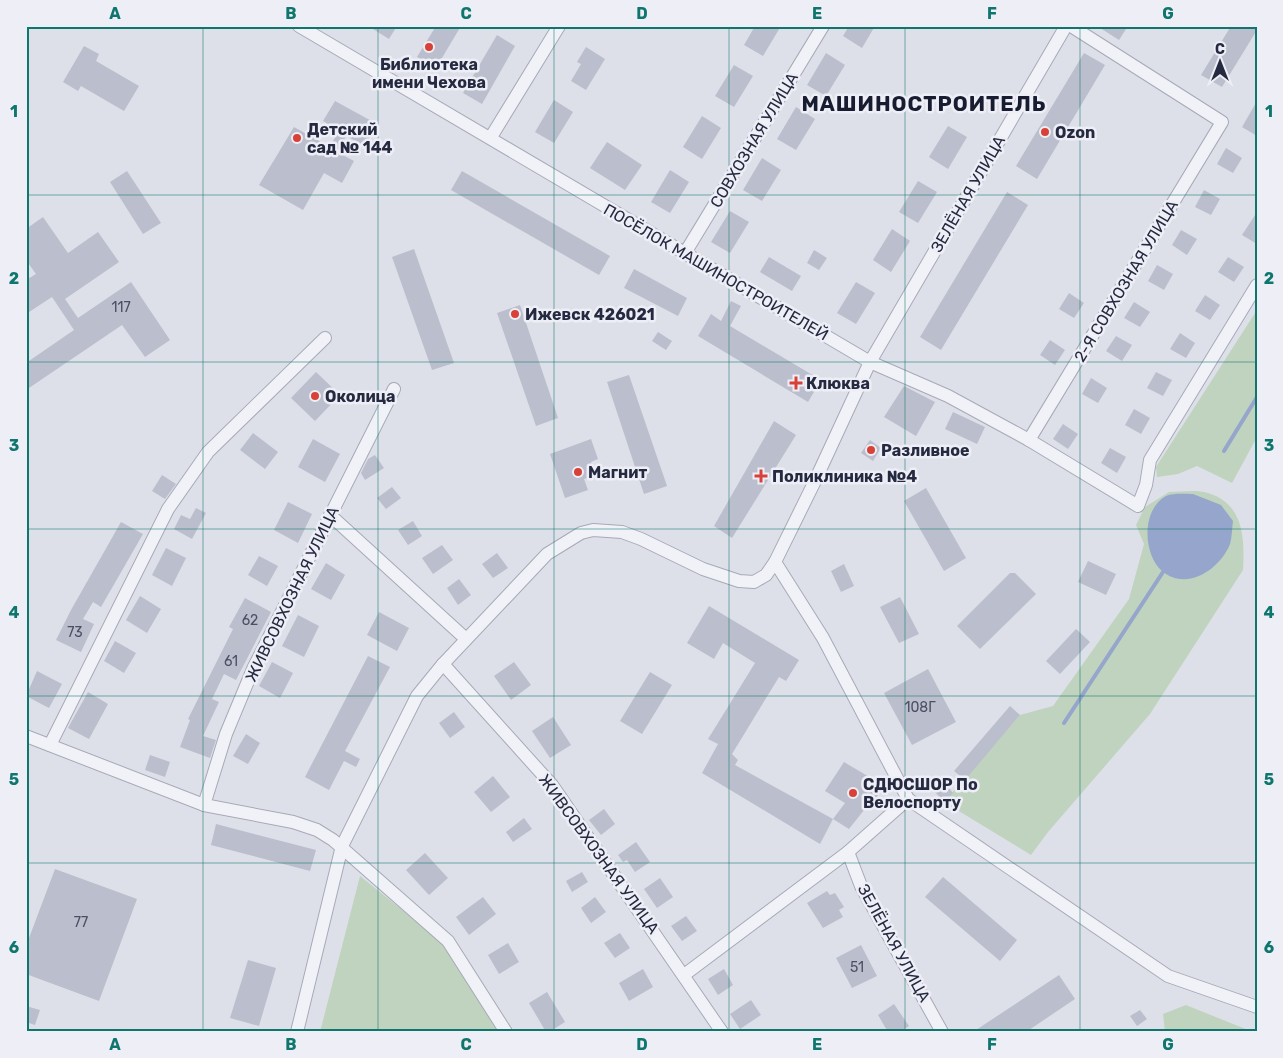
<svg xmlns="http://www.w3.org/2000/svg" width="1283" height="1058" font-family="Rubik,sans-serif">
	<rect width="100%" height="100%" fill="#dee0e9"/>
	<g fill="#bfd3be">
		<path d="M1257,310V437L1232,483L1197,466L1178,474L1157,477L1156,467Z"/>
		<path d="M1169,492C1180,492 1193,490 1204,492C1243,501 1245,536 1243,570L1150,714L1048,832L1031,855L944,802L1020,715L1053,706L1129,599L1144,544L1136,525L1145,507Z"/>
		<path d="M360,876L443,943L498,1032H320Z"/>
		<path d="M1186,1005L1253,1032H1165L1163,1014Z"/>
	</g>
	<path fill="#96a5cc" d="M1193,494L1221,505L1233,521C1232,528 1232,537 1230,544C1220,569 1187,592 1162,571C1143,554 1141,510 1166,496C1173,493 1185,494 1193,494Z"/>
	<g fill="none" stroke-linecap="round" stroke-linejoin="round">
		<g stroke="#96a5cc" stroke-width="4">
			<path d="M1224,451L1257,397"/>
			<path d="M1064,723L1163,572"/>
		</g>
	</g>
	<g fill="#bbbecc">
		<path d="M368,26H397L389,39Z"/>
		<path d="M436,26H461L436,68L417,57Z"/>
		<path d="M755,26H781L763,56L744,45Z"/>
		<path d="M849,26H875L862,48L843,36Z"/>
		<path d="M1097,26H1128L1119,40Z"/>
		<path d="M1231,26H1257V30L1222,87L1201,75Z"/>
		<path d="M497,35L515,46L482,104L463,93Z"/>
		<path d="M84,46L99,54L96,61L139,86L124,111L81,86L78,91L63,82Z"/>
		<path d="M586,47L605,59L586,90L571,81L581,64L577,62Z"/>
		<path d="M826,53L845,65L826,96L807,85Z"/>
		<path d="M1084,53L1105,65L1037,179L1016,166Z"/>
		<path d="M734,65L753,76L734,107L715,96Z"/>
		<path d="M554,100L573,112L554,143L535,132Z"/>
		<path d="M335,101L377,124L365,146L346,136L337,152L354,161L342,183L324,173L303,210L259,185L294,127L330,147L339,130L323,121Z"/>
		<path d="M1257,101V136L1242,127Z"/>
		<path d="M796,107L815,119L796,150L777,139Z"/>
		<path d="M702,116L721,128L702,159L683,147Z"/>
		<path d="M948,126L967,137L948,169L929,157Z"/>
		<path d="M607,142L642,165L625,190L590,168Z"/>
		<path d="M1226,148L1242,158L1233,173L1217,164Z"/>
		<path d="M762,158L781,170L762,201L743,190Z"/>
		<path d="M670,170L689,182L670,213L651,202Z"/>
		<path d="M127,171L161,223L143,234L110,182Z"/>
		<path d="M462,171L610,256L599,275L451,190Z"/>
		<path d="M918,181L937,192L918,223L899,212Z"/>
		<path d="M1204,190L1220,199L1211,215L1195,207Z"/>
		<path d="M1007,192L1028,205L941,350L920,337Z"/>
		<path d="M730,211L749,222L730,253L711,242Z"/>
		<path d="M1257,212V244L1242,235Z"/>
		<path d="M43,217L68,253L98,232L119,262L65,299L78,318L131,282L170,340L145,357L122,325L26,390V363L74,330L52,297L26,314V280L36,274L26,260V229Z"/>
		<path d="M892,229L910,241L891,272L873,260Z"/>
		<path d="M1181,230L1197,239L1187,255L1172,245Z"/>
		<path d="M414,249L454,363L432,370L392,257Z"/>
		<path d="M814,250L827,258L819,270L807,263Z"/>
		<path d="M769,257L801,276L792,291L760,272Z"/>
		<path d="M1228,257L1244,267L1234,282L1218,272Z"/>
		<path d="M1157,265L1173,274L1164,290L1148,281Z"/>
		<path d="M634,269L687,298L678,316L624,288Z"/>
		<path d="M856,282L875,293L856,324L837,313Z"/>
		<path d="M1069,293L1084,303L1074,318L1059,309Z"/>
		<path d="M1205,295L1220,305L1210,320L1195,311Z"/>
		<path d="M731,301L741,306L730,326L821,380L808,402L698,336L711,314L721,321Z"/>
		<path d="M1134,302L1150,312L1140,327L1124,318Z"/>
		<path d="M520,305L558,418L536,426L497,313Z"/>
		<path d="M658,332L672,341L666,350L652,341Z"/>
		<path d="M1180,333L1195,343L1186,358L1170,349Z"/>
		<path d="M1116,336L1132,345L1122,361L1106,351Z"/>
		<path d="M1050,340L1065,350L1055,365L1040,355Z"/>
		<path d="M316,372L340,395L315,421L291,398Z"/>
		<path d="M1156,372L1172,380L1163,396L1147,388Z"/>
		<path d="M629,375L667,486L644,494L607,382Z"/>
		<path d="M1091,378L1107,388L1098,403L1082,394Z"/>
		<path d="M904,386L935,402L916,436L884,417Z"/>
		<path d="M1134,409L1150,418L1141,434L1125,425Z"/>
		<path d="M953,412L985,427L977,444L945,429Z"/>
		<path d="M774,421L796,435L732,538L714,526Z"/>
		<path d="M1063,424L1078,434L1068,449L1053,439Z"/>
		<path d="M253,433L278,452L265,469L240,450Z"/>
		<path d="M313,439L340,454L325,482L298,467Z"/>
		<path d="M591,439L598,459L591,462L596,475L584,479L588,490L565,498L550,454Z"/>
		<path d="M870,440L881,448L873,461L861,453Z"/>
		<path d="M1110,448L1126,457L1117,473L1101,463Z"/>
		<path d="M375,455L384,468L365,480L361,473L368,459Z"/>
		<path d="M162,475L176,484L165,499L152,491Z"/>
		<path d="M392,487L401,498L386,509L377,498Z"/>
		<path d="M926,488L966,558L944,571L904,501Z"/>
		<path d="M288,502L312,514L298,543L274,530Z"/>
		<path d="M196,508L206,513L192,539L174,529L181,515L190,519Z"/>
		<path d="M413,521L422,536L408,545L398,530Z"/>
		<path d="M121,522L143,534L101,607L93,602L83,619L94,624L81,652L56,640L71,610Z"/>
		<path d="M442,545L453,560L433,574L422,558Z"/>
		<path d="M166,548L186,558L172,586L152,575Z"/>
		<path d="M497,553L508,568L493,578L482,564Z"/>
		<path d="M259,556L278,566L267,586L248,575Z"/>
		<path d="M1088,561L1116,574L1106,595L1078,582Z"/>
		<path d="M326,563L345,575L331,600L311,589Z"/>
		<path d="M844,564L854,586L841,592L831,571Z"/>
		<path d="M1010,573H1015L1036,594L980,649L957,626Z"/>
		<path d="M459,579L471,595L458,605L447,588Z"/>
		<path d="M140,596L161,609L147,633L126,620Z"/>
		<path d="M900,597L919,634L899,643L880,607Z"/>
		<path d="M245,598L271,612L236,680L224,674L212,699L219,702L203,736L216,740L210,758L180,747L190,720L188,719L233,629L229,627Z"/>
		<path d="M709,606L799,660L786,681L779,677L732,754L738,760L735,765L833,819L820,844L702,773L718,744L708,739L755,663L723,643L714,659L687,643Z"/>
		<path d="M379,612L409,628L397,651L367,635Z"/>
		<path d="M298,615L319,626L304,657L282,646Z"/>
		<path d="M1076,629L1090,642L1060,674L1046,661Z"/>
		<path d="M115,641L136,653L124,673L104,661Z"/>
		<path d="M368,656L390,667L345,751L360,759L356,767L344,761L329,790L305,777Z"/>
		<path d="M272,662L293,673L280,698L259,686Z"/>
		<path d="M514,662L531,685L511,700L494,676Z"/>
		<path d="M928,669L956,722L912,745L884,693Z"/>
		<path d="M37,671L62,684L49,708L26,696Z"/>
		<path d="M650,672L672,685L642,734L620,721Z"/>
		<path d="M88,692L108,704L89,739L68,728Z"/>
		<path d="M1010,706L1020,715L965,780L954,771Z"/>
		<path d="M454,712L465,727L450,738L439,723Z"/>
		<path d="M553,717L571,745L550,758L532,731Z"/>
		<path d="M246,734L260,743L248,764L233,756Z"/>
		<path d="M150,755L170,762L165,777L145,770Z"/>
		<path d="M844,762L876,781L878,795L872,807L868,805L849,829L833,819L845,803L825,791Z"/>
		<path d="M493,776L510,797L491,812L474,792Z"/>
		<path d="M945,783L953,793L944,802L935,792Z"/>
		<path d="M604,809L615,824L601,835L589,820Z"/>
		<path d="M524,818L532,829L513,842L506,832Z"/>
		<path d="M216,824L316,850L310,871L211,845Z"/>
		<path d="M636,842L650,862L635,872L627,860L623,862L618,855Z"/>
		<path d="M425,853L448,878L429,895L406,870Z"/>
		<path d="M55,869L137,899L99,1001L26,974V946Z"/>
		<path d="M582,872L588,882L572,892L566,881Z"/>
		<path d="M943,877L1017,940L1000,961L925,897Z"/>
		<path d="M660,878L673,897L657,908L644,889Z"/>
		<path d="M827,891L830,895L835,893L844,907L839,910L843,917L823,928L807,903Z"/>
		<path d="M483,897L496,914L469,935L456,917Z"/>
		<path d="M595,897L606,912L591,923L581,908Z"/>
		<path d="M686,916L697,931L682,941L671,926Z"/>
		<path d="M620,933L630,948L615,958L604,943Z"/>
		<path d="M508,943L519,962L499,974L488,955Z"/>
		<path d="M861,945L877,976L852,988L836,958Z"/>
		<path d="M248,960L276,968L259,1026L230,1018Z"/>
		<path d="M643,969L653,987L629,1001L619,983Z"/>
		<path d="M724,969L733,985L718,995L708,979Z"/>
		<path d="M1059,975L1075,999L1026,1032H973Z"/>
		<path d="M547,992L565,1022L549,1032H546L529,1003Z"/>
		<path d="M751,1000L761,1015L740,1029L730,1014Z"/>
		<path d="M894,1004L909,1026L900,1032H888L878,1015Z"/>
		<path d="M26,1006L40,1010L35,1025L26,1022Z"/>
		<path d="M1140,1010L1147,1019L1137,1026L1130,1016Z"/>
	</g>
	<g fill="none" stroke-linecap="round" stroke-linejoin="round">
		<defs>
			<g id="minor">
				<path d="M299,26L870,362L948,396L1029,440L1138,506L1146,485L1150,460L1257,285"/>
				<path d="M491,137L559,26"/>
				<path d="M685,253L823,26"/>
				<path d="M1029,440L1222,122L1071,26"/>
				<path d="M330,515L466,639"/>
				<path d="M775,562L823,638L908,799L1168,976L1257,1007"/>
				<path d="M443,664L552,785L722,1032"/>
				<path d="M26,736L204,805L293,822L317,830L333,840L448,941L506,1032"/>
				<path d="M50,745L168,509L208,452L325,338"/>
				<path d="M204,805L226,734L253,669L394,389"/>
				<path d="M848,852L861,886L942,1032"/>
				<path d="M684,975L848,852L908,799"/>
				<path d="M297,1032L342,846L417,696L443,664L547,554L581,533L593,530L622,532L641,539L703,569L739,581L754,582L766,575L775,562L814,483L870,362L1066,26"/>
			</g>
		</defs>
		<use href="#minor" stroke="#a7a9b7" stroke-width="14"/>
		<use href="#minor" stroke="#f1f2f7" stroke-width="12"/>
	</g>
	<path fill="none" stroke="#0f766e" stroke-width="1" stroke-opacity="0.55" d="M203,26V1032M378,26V1032M554,26V1032M729,26V1032M905,26V1032M1080,26V1032M26,195H1257M26,362H1257M26,529H1257M26,696H1257M26,863H1257"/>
	<g fill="#d84138" stroke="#eeeff6" stroke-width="2">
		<circle cx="429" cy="47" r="5"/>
		<circle cx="1045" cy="132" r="5"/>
		<circle cx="297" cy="138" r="5"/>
		<circle cx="515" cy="314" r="5"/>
		<path d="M793.5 375.5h5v5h5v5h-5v5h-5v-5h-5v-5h5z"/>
		<circle cx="315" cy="396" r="5"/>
		<circle cx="871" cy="450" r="5"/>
		<circle cx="578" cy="472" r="5"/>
		<path d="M758.5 468.5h5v5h5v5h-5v5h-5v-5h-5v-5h5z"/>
		<circle cx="853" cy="793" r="5"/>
	</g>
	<g text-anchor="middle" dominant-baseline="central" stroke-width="5" stroke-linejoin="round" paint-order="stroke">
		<g font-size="14" fill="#4b4f64">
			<text x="121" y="307">117</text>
			<text x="250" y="620">62</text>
			<text x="75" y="632">73</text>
			<text x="231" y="661">61</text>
			<text x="920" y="707">108Г</text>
			<text x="81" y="922">77</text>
			<text x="857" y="967">51</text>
		</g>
		<g font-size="16" font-weight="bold" fill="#262a41" stroke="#eeeff6" text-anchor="start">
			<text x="429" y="64" text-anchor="middle">Библиотека<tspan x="429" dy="18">имени Чехова</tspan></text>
			<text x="307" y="129">Детский<tspan x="307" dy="18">сад № 144</tspan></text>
			<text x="1055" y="132">Ozon</text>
			<text x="525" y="314">Ижевск 426021</text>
			<text x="806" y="383">Клюква</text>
			<text x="325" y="396">Околица</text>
			<text x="881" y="450">Разливное</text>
			<text x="588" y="472">Магнит</text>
			<text x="772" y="476">Поликлиника №4</text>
			<text x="863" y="784">СДЮСШОР По<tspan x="863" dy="18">Велоспорту</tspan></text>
		</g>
		<g font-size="16" fill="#262a41" stroke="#eeeff6">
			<text transform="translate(754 140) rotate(-59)">СОВХОЗНАЯ УЛИЦА</text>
			<text transform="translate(968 194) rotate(-60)">ЗЕЛЁНАЯ УЛИЦА</text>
			<text transform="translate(716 272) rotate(30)">ПОСЁЛОК МАШИНОСТРОИТЕЛЕЙ</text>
			<text transform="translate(1126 281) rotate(-59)">2-Я СОВХОЗНАЯ УЛИЦА</text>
			<text transform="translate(292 594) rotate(-64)">ЖИВСОВХОЗНАЯ УЛИЦА</text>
			<text transform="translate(599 854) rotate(54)">ЖИВСОВХОЗНАЯ УЛИЦА</text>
			<text transform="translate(894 943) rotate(61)">ЗЕЛЁНАЯ УЛИЦА</text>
		</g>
		<g font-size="21" font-weight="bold" letter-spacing="1" fill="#181c31" stroke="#eeeff6">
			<text x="924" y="103">МАШИНОСТРОИТЕЛЬ</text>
		</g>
	</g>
	<rect width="1283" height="1058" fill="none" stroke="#eeeff6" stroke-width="55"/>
	<g transform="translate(1220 62)" stroke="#eeeff6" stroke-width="4" paint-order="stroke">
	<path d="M0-4L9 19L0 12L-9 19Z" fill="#262a41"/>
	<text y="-8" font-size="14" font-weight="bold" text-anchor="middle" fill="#262a41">С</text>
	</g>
	<rect x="28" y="28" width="1228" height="1002" fill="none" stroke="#0f766e" stroke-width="2"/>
	<g font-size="16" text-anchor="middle" font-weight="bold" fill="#0f766e">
		<text x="115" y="19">A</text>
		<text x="291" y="19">B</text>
		<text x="466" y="19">C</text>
		<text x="642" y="19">D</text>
		<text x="817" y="19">E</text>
		<text x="992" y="19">F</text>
		<text x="1168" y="19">G</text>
		<text x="14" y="117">1</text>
		<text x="1269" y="117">1</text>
		<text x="14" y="284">2</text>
		<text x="1269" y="284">2</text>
		<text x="14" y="451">3</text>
		<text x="1269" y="451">3</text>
		<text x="14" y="618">4</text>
		<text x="1269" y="618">4</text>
		<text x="14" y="785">5</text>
		<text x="1269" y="785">5</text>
		<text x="14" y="953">6</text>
		<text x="1269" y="953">6</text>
		<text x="115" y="1050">A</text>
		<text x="291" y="1050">B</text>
		<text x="466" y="1050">C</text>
		<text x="642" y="1050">D</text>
		<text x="817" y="1050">E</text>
		<text x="992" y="1050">F</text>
		<text x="1168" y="1050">G</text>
	</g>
</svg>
